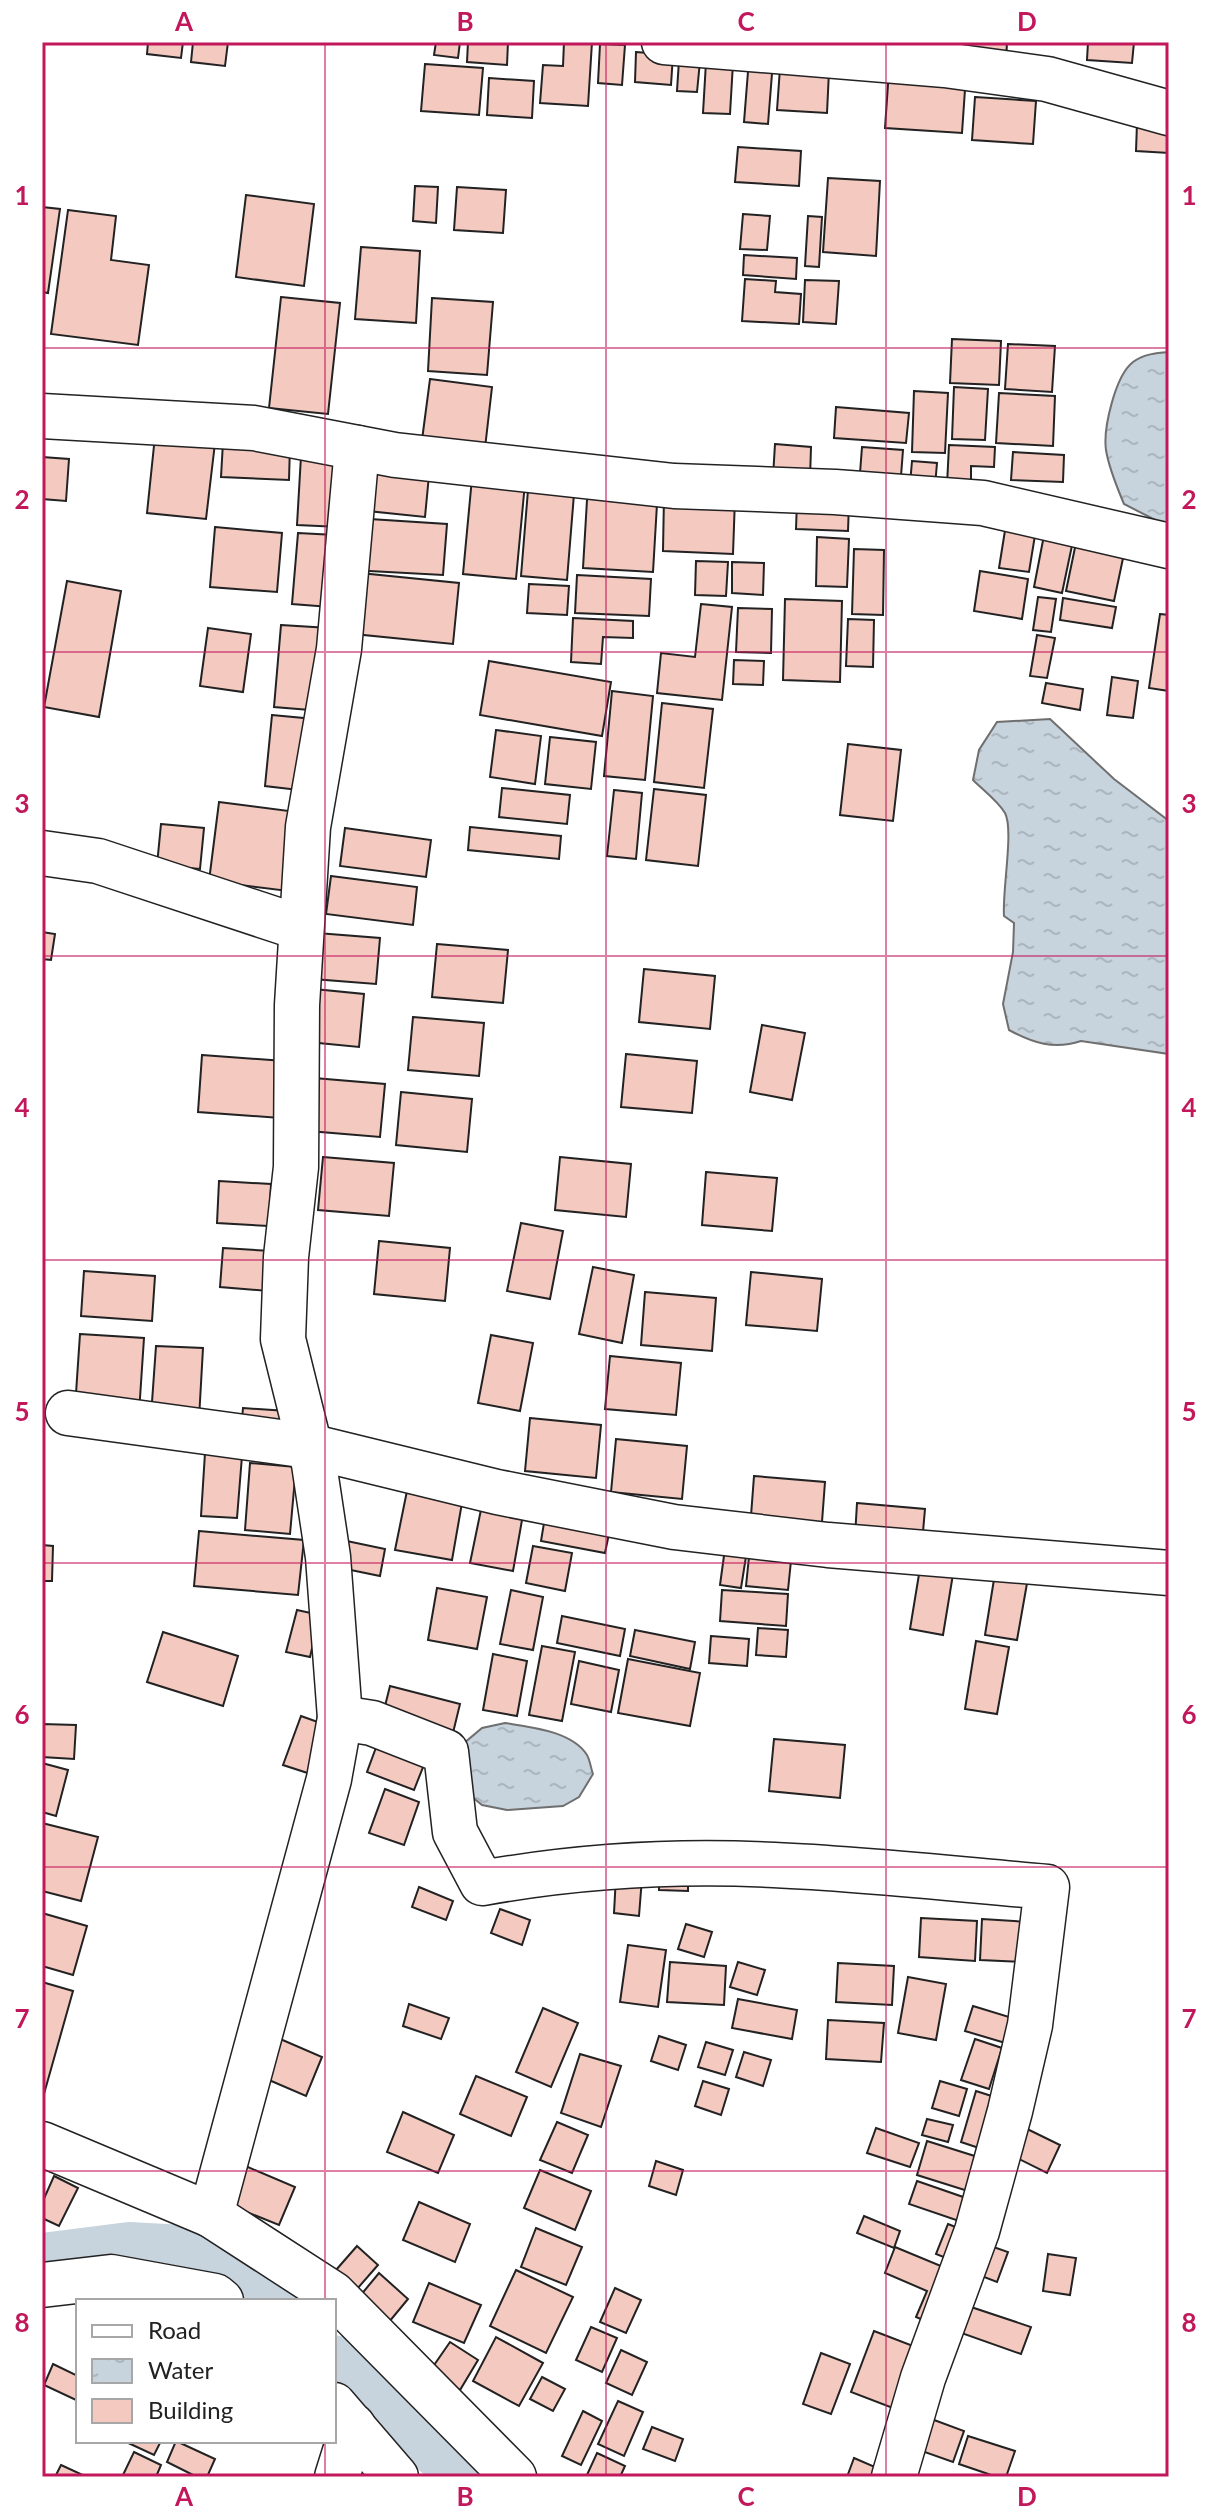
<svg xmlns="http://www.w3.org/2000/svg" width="1211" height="2519" font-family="Lato,sans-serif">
	<defs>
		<pattern id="water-ripples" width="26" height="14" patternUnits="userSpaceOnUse" patternTransform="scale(2)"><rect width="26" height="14" fill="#c7d3dd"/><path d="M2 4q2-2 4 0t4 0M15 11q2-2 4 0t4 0" fill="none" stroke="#abb5bd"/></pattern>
	</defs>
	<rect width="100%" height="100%" fill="#fff"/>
	<g fill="url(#water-ripples)" stroke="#6f6f6f" stroke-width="2">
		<path d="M1169,352V527L1124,504C1117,487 1109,469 1106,450C1103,429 1115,376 1133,362C1144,354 1156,353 1169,352Z"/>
		<path d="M1050,719L1114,779L1169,821V1054L1081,1041C1054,1050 1033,1043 1009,1030L1003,1004L1013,952L1014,923L1004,916C1002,891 1014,830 1005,813C998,801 983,790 973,780L979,750L997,722Z"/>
		<path d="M505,1723C530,1727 572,1731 587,1755C590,1760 591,1769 593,1774L579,1797L563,1806L507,1810L482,1805L471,1796L463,1744L482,1728Z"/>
	</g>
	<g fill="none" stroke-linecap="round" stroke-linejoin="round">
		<g stroke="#c7d3dd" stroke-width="46">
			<path d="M42,2256L129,2245L201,2249L244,2274L273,2301"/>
			<path d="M334,2358L460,2477"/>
		</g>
	</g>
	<g fill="#f3c9c0" stroke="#222" stroke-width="2">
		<path d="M148,42H183L181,58L147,54Z"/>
		<path d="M193,42H228L225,66L191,62Z"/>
		<path d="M436,42H460L458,58L434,55Z"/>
		<path d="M468,42H508L507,65L467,62Z"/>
		<path d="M564,42H592L588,106L540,103L543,65L563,66Z"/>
		<path d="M958,42H1007L1006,63L957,60Z"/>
		<path d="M1088,42H1134L1132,63L1087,60Z"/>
		<path d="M600,44L625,45L622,85L598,83Z"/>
		<path d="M636,52L673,55L671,85L635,82Z"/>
		<path d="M749,59L773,61L768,124L744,122Z"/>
		<path d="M679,60L700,61L697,92L677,91Z"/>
		<path d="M706,62L733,63L730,114L703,113Z"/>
		<path d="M425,64L483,68L479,115L421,111Z"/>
		<path d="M780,68L829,71L827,113L777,110Z"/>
		<path d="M889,70L966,75L962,133L885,128Z"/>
		<path d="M489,78L534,81L532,118L487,115Z"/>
		<path d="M975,97L1036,101L1033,144L972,140Z"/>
		<path d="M1137,123L1169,126V153L1136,151Z"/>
		<path d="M738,147L801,151L799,186L735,182Z"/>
		<path d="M828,178L880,181L876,256L823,252Z"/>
		<path d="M415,186L438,187L436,223L413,221Z"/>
		<path d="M457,187L506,190L503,233L454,230Z"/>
		<path d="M246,195L314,204L304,286L236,277Z"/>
		<path d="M42,207L60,209L48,293L42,292Z"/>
		<path d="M68,210L116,216L111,260L149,265L138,345L51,334Z"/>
		<path d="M743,214L770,216L767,250L740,249Z"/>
		<path d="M808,216L822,217L819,267L805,266Z"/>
		<path d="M361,247L420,251L416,323L355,319Z"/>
		<path d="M744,255L797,258L796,279L743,275Z"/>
		<path d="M745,279L776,281L775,292L801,294L799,324L742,321Z"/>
		<path d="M805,280L839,281L836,324L803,322Z"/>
		<path d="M281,297L340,303L328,414L269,408Z"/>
		<path d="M432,298L493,302L487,375L428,371Z"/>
		<path d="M952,339L1001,341L999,385L950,383Z"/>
		<path d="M1008,344L1055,346L1052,392L1005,389Z"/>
		<path d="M430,379L492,387L485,448L422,440Z"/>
		<path d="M954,387L988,389L985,440L952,439Z"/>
		<path d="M914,391L948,393L945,453L912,452Z"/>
		<path d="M999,393L1055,396L1053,446L996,443Z"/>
		<path d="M836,407L909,413L906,443L834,438Z"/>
		<path d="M155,436L215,443L206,519L147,513Z"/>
		<path d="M223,442L290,445L289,480L221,477Z"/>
		<path d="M775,444L811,447L810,479L773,477Z"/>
		<path d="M949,445L995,447L994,467L971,466V486L947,485Z"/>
		<path d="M862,447L903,450L900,489L859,486Z"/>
		<path d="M1013,452L1064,455L1063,482L1011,480Z"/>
		<path d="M301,456L345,459L340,527L297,525Z"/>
		<path d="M42,457L69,459L66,501L42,499Z"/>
		<path d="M912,461L937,463L935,486L910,484Z"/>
		<path d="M371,469L429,475L425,517L368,511Z"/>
		<path d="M472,478L525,483L516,579L463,574Z"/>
		<path d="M588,483L658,487L653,572L583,568Z"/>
		<path d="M528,490L574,494L567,580L521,576Z"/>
		<path d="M664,496L735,498L733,554L663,551Z"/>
		<path d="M797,501L849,503L848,531L796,529Z"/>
		<path d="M354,518L447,524L443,575L351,570Z"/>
		<path d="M1007,518L1037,523L1029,572L999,568Z"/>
		<path d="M215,527L282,533L277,592L210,587Z"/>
		<path d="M1045,530L1074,536L1062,593L1034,587Z"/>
		<path d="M298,533L335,535L330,607L292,604Z"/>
		<path d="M1078,533L1126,544L1114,601L1066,591Z"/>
		<path d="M817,537L849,539L847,587L816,586Z"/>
		<path d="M854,549L884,550L883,615L852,614Z"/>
		<path d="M696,561L728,562L726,596L695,595Z"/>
		<path d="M732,562L764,563L763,595L732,593Z"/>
		<path d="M980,571L1028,579L1022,619L974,611Z"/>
		<path d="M360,573L459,583L453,644L354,634Z"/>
		<path d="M577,575L651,579L649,616L575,613Z"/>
		<path d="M67,581L121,591L99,717L44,707Z"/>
		<path d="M529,584L569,586L567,615L527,613Z"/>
		<path d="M1038,597L1056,599L1051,632L1033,630Z"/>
		<path d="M1063,598L1116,607L1112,628L1060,620Z"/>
		<path d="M785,599L842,601L840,682L783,680Z"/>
		<path d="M701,604L732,607L722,700L657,693L661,653L695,657Z"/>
		<path d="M738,608L772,609L771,653L736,652Z"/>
		<path d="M1160,614L1169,615V691L1149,688Z"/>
		<path d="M573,618L633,621V638L603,637L601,664L571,662Z"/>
		<path d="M848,619L874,620L873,667L846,666Z"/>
		<path d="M281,625L329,628L322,711L274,707Z"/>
		<path d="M208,628L251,634L243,692L200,686Z"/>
		<path d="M1037,635L1055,638L1047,678L1030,676Z"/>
		<path d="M734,660L764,661L763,685L733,684Z"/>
		<path d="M489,661L611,682L602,736L480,715Z"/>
		<path d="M1112,677L1138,681L1133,718L1107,715Z"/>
		<path d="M1046,683L1083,689L1080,710L1042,703Z"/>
		<path d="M612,691L653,696L645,780L604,776Z"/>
		<path d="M662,703L713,709L704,788L654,782Z"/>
		<path d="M272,715L314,719L307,791L265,786Z"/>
		<path d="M496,730L541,736L535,784L490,777Z"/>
		<path d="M550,737L596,742L591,789L545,784Z"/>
		<path d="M848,744L901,750L893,821L840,815Z"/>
		<path d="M502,788L570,795L567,824L499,817Z"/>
		<path d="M654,789L706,795L698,866L646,860Z"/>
		<path d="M614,790L642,793L636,859L607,856Z"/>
		<path d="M219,802L297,812L288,891L209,881Z"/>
		<path d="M161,824L204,828L200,869L157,865Z"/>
		<path d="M470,827L561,836L559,859L468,850Z"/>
		<path d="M345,828L431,840L426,877L340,866Z"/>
		<path d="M331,876L417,887L413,925L326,914Z"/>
		<path d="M42,932L55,934L51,960L42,959Z"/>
		<path d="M317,933L380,938L376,984L313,979Z"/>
		<path d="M437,944L508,950L503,1003L432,997Z"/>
		<path d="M644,969L715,976L710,1029L639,1022Z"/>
		<path d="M294,987L364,994L359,1047L288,1040Z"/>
		<path d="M413,1017L484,1023L479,1076L408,1070Z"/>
		<path d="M762,1025L805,1033L792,1100L750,1092Z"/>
		<path d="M626,1054L697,1061L692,1113L621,1107Z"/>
		<path d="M202,1055L284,1061L280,1118L198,1112Z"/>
		<path d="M314,1078L385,1084L380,1137L309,1131Z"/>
		<path d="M401,1092L472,1099L467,1152L396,1145Z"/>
		<path d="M323,1157L394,1163L389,1216L318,1210Z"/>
		<path d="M560,1157L631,1164L626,1217L555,1210Z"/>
		<path d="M706,1172L777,1178L772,1231L702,1225Z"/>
		<path d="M219,1181L271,1184L269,1226L217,1223Z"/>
		<path d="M521,1223L563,1231L550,1299L507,1291Z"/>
		<path d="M379,1241L450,1248L445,1301L374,1294Z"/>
		<path d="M223,1248L271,1251L268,1291L220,1287Z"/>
		<path d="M593,1267L634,1275L622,1343L579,1334Z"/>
		<path d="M84,1271L155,1276L152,1321L81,1316Z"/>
		<path d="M751,1272L822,1279L817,1331L746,1325Z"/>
		<path d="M645,1292L716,1298L712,1351L641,1345Z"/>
		<path d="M80,1334L144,1338L139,1413L75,1408Z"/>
		<path d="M491,1335L533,1343L520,1411L478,1403Z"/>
		<path d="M156,1346L203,1348L199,1419L151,1416Z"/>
		<path d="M610,1356L681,1363L676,1415L605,1409Z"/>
		<path d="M243,1408L287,1411L285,1433L241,1430Z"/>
		<path d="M530,1418L601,1425L596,1478L525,1471Z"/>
		<path d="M616,1439L687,1446L682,1499L611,1492Z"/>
		<path d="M205,1453L242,1456L237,1518L201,1516Z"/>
		<path d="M250,1463L296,1467L290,1534L245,1530Z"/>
		<path d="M754,1476L825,1482L821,1535L750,1529Z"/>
		<path d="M408,1486L463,1497L452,1560L395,1550Z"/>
		<path d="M484,1495L525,1503L513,1571L470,1563Z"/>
		<path d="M857,1503L925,1509L922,1543L855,1537Z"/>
		<path d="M546,1511L611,1524L605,1553L541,1541Z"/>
		<path d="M199,1531L304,1540L298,1595L194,1586Z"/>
		<path d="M342,1540L385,1549L380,1576L336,1567Z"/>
		<path d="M726,1541L748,1544L741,1588L720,1585Z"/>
		<path d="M42,1545L53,1546L52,1581H42Z"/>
		<path d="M533,1546L572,1553L565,1591L526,1583Z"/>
		<path d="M750,1547L792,1551L788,1590L746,1586Z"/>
		<path d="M921,1562L954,1568L943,1635L910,1629Z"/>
		<path d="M996,1567L1029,1572L1017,1640L985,1635Z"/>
		<path d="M437,1588L487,1597L477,1649L428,1640Z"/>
		<path d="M511,1590L543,1597L533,1650L500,1644Z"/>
		<path d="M722,1590L788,1594L786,1626L720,1621Z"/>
		<path d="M297,1610L320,1615L310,1657L286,1652Z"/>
		<path d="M562,1616L625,1629L620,1656L557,1643Z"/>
		<path d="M758,1628L788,1630L786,1657L756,1655Z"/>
		<path d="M635,1630L695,1642L690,1669L630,1656Z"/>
		<path d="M163,1632L238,1656L223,1706L147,1682Z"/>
		<path d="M711,1636L749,1639L747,1666L709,1663Z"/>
		<path d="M976,1641L1009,1647L997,1714L965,1709Z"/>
		<path d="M542,1646L575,1652L562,1721L529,1715Z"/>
		<path d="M493,1654L527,1661L517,1716L483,1710Z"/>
		<path d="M628,1659L700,1673L690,1726L618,1713Z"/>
		<path d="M579,1661L619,1670L611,1712L571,1704Z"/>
		<path d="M390,1686L460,1704L451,1741L381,1722Z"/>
		<path d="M301,1716L343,1731L326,1779L283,1765Z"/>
		<path d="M42,1724L76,1725L74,1759L42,1757Z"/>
		<path d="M381,1734L429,1752L414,1790L367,1772Z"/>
		<path d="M774,1739L845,1745L840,1798L769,1791Z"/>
		<path d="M42,1763L68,1770L56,1816L42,1812Z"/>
		<path d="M385,1789L419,1802L404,1845L369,1833Z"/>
		<path d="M42,1823L98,1837L81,1901L42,1891Z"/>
		<path d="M659,1873L688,1874V1891L659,1890Z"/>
		<path d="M616,1876L642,1878L639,1916L614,1913Z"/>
		<path d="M419,1887L453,1901L446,1920L412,1907Z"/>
		<path d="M500,1909L530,1920L522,1945L491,1933Z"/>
		<path d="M42,1913L87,1926L73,1975L42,1966Z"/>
		<path d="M921,1918L977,1921L975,1961L919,1957Z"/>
		<path d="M982,1919L1028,1922L1025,1962L980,1960Z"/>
		<path d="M686,1924L712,1932L704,1957L678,1949Z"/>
		<path d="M628,1945L666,1950L658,2007L620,2002Z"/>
		<path d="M670,1962L726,1966L724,2005L667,2002Z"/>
		<path d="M738,1962L765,1970L757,1995L730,1987Z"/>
		<path d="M838,1963L894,1966L892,2005L836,2002Z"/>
		<path d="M908,1977L946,1984L936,2040L898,2033Z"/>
		<path d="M42,1982L73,1991L42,2101Z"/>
		<path d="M738,1999L797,2010L792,2039L732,2028Z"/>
		<path d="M409,2004L449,2018L441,2039L403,2026Z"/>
		<path d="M973,2006L1019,2020L1012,2045L965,2031Z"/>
		<path d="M543,2008L578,2023L551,2087L516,2072Z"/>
		<path d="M828,2020L884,2023L881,2062L826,2059Z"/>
		<path d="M271,2035L322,2057L306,2096L255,2074Z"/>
		<path d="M659,2036L686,2045L678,2070L651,2061Z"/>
		<path d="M975,2039L1002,2048L989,2089L961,2080Z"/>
		<path d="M706,2042L733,2050L725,2075L698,2067Z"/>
		<path d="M744,2052L771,2060L763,2086L736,2077Z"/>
		<path d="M580,2054L621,2066L601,2127L561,2113Z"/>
		<path d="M476,2076L527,2097L511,2136L460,2114Z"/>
		<path d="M703,2081L729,2089L721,2115L695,2106Z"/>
		<path d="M940,2081L967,2089L959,2116L932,2108Z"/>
		<path d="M976,2091L1004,2100L988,2151L961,2142Z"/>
		<path d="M403,2112L454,2135L438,2173L387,2152Z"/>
		<path d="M927,2119L953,2125L948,2142L922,2135Z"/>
		<path d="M557,2122L588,2135L572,2173L540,2160Z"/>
		<path d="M1019,2125L1060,2145L1047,2173L1005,2152Z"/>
		<path d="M876,2128L919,2143L910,2167L867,2153Z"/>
		<path d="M927,2141L981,2158L971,2192L917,2175Z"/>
		<path d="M656,2161L683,2170L676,2195L649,2186Z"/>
		<path d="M243,2165L295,2187L279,2225L227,2204Z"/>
		<path d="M540,2170L591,2191L575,2230L524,2208Z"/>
		<path d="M54,2176L78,2188L59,2226L42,2218V2203Z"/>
		<path d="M917,2181L966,2198L959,2221L909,2204Z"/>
		<path d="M419,2202L470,2224L455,2262L403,2240Z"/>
		<path d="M864,2216L900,2231L894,2248L857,2233Z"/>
		<path d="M948,2224L968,2232L956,2262L936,2254Z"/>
		<path d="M536,2228L582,2247L566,2285L521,2267Z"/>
		<path d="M982,2243L1008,2252L997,2282L971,2272Z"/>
		<path d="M357,2246L378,2265L357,2289L336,2270Z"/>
		<path d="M895,2247L953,2271L932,2324L916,2317L927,2291L885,2273Z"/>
		<path d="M1048,2254L1076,2258L1070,2295L1043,2291Z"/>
		<path d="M516,2270L573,2297L546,2353L490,2326Z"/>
		<path d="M379,2273L408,2299L389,2322L360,2296Z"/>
		<path d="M429,2283L481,2305L464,2343L413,2322Z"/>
		<path d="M615,2288L641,2300L626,2333L600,2322Z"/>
		<path d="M959,2303L1031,2327L1021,2354L950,2329Z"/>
		<path d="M591,2327L617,2338L602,2372L576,2360Z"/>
		<path d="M874,2331L921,2349L898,2410L851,2392Z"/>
		<path d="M496,2337L543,2363L519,2406L473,2381Z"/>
		<path d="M450,2342L478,2360L460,2390L430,2371Z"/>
		<path d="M621,2350L647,2362L632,2395L606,2383Z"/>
		<path d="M821,2353L850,2364L831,2414L803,2404Z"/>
		<path d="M53,2364L78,2376L76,2400L44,2385Z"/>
		<path d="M542,2377L565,2389L553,2411L530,2399Z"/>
		<path d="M618,2401L643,2412L624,2456L598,2444Z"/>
		<path d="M583,2411L602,2421L581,2465L562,2456Z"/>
		<path d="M926,2417L964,2431L953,2462L916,2449Z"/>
		<path d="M652,2427L683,2439L675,2461L643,2449Z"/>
		<path d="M968,2436L1015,2451L1006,2477H997L959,2464Z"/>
		<path d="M124,2441H161L154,2455Z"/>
		<path d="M176,2441L215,2459L207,2477H197L167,2462Z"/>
		<path d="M134,2452L161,2465L156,2477H122Z"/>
		<path d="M597,2453L625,2466L620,2477H586Z"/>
		<path d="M854,2458L875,2467L872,2477H847Z"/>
		<path d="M61,2465L85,2476L84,2477H55Z"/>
	</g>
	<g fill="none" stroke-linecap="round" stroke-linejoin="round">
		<defs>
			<g id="minor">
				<path d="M664,42L945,65L1047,79L1169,113"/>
				<path d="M42,416L254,428L395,455L674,486L835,492L983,503L1169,546"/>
				<path d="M42,853L98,861L301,928"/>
				<path d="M68,1413L309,1446L497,1492L674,1527L828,1545L1169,1573"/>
				<path d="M340,1718L372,1723L446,1752L455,1832L482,1883C578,1866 676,1860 774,1865C865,1869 956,1879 1047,1887L1030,2025L1010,2111L977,2231L923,2378L894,2477"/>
				<path d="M42,2144L211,2215L329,1779L340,1718L328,1557L314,1464L283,1339L286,1257L296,1167L297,1005L308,827L339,649L357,448"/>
				<path d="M211,2215L333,2294L514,2477"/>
				<path d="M42,2285L111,2277L215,2296L221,2301"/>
				<path d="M334,2405L396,2477"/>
				<path d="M337,2477L353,2426"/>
			</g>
		</defs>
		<use href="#minor" stroke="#222" stroke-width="47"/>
		<use href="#minor" stroke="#fff" stroke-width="44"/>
	</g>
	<path fill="none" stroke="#c2185b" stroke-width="2" stroke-opacity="0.55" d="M325,42V2301M606,42V2477M886,42V2477M42,348H1169M42,652H1169M42,956H1169M42,1260H1169M42,1563H1169M42,1867H1169M42,2171H1169M325,2441V2477"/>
	<rect width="1211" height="2519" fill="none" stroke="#ffffff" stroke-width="88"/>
	<rect x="76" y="2299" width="260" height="144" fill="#ffffff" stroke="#a7a7a7" stroke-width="2"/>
	<rect x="92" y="2325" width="40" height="12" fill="#ffffff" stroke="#a7a7a7" stroke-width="2"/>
	<text x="148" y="2339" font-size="24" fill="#222222">Road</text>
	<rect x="92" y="2359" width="40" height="24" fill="url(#water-ripples)" stroke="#a7a7a7" stroke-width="2"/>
	<text x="148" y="2379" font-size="24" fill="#222222">Water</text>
	<rect x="92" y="2399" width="40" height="24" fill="#f3c9c0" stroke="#a7a7a7" stroke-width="2"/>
	<text x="148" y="2419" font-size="24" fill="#222222">Building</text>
	<rect x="44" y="44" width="1123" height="2431" fill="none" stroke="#c2185b" stroke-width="3"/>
	<g font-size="26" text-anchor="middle" font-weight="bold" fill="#c2185b">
		<text x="184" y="31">A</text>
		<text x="465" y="31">B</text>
		<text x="746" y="31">C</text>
		<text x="1027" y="31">D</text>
		<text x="22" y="205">1</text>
		<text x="1189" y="205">1</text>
		<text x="22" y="509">2</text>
		<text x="1189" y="509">2</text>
		<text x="22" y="813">3</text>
		<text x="1189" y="813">3</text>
		<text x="22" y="1117">4</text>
		<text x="1189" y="1117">4</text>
		<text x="22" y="1421">5</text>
		<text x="1189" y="1421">5</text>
		<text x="22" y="1724">6</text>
		<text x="1189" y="1724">6</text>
		<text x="22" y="2028">7</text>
		<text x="1189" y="2028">7</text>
		<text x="22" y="2332">8</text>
		<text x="1189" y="2332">8</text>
		<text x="184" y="2506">A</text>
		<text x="465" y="2506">B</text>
		<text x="746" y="2506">C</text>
		<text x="1027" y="2506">D</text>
	</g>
</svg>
